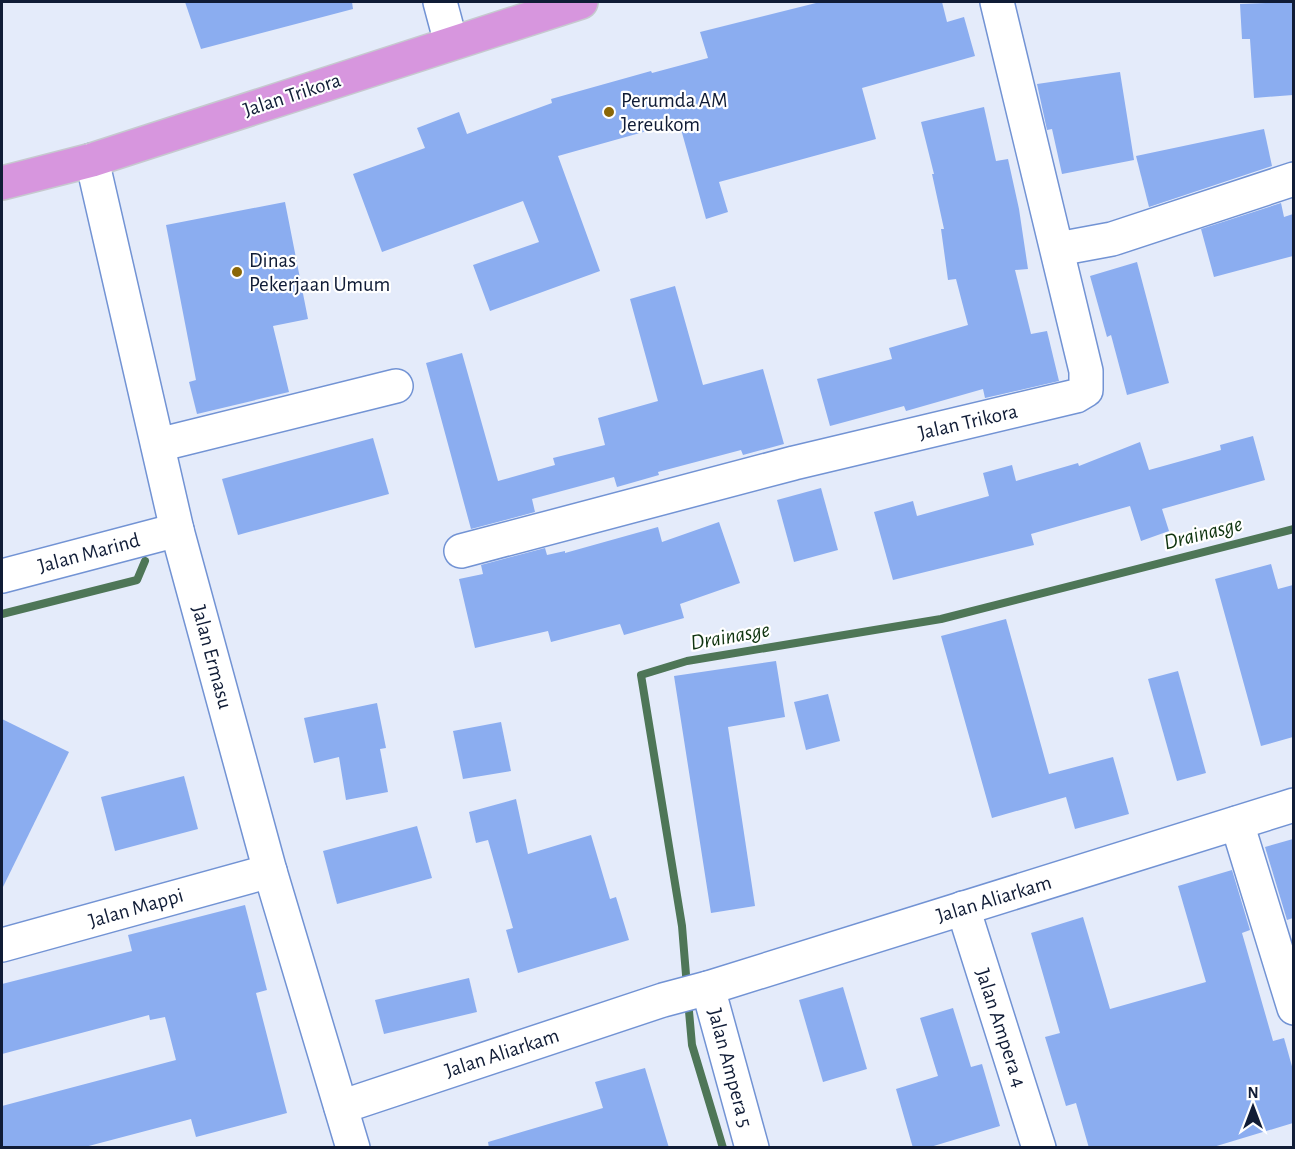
<svg xmlns="http://www.w3.org/2000/svg" width="1295" height="1149" font-family="'Alegreya Sans',sans-serif">
	<rect width="100%" height="100%" fill="#e4ebfa"/>
	<g fill="none" stroke-linecap="round" stroke-linejoin="round">
		<g stroke="#4e7657" stroke-width="8">
			<path d="M2,614L137,580L145,561"/>
			<path d="M687,987L682,926L641,675L687,661L941,619L1294,529"/>
			<path d="M688,1000L692,1045L723,1148"/>
		</g>
	</g>
	<g fill="#8badf0">
		<path d="M185,2H352L353,9L201,49Z"/>
		<path d="M820,2H942L947,22L964,17L975,56L862,88L876,139L719,182L728,212L706,219L679,122L558,156L600,271L490,311L473,265L539,242L523,201L382,252L353,174L425,148L417,128L459,112L467,134L552,103L551,99L651,71L652,73L708,58L700,32Z"/>
		<path d="M1293,2V95L1254,98L1250,39H1242L1240,4Z"/>
		<path d="M1120,72L1134,160L1062,174L1052,129L1047,130L1037,84Z"/>
		<path d="M984,107L996,161L1008,159L1019,209L1028,269L1015,270L1031,334L1047,331L1059,381L985,398L983,389L906,411L904,406L830,426L817,379L892,359L889,348L968,325L956,279L948,280L941,229H944L932,174H934L921,122Z"/>
		<path d="M1264,129L1272,166L1149,207L1136,156Z"/>
		<path d="M285,202L308,319L273,326L289,392L197,414L189,382L196,380L166,225Z"/>
		<path d="M1281,203L1284,217L1293,214V256L1214,277L1201,229Z"/>
		<path d="M1137,262L1169,383L1127,395L1111,335L1107,337L1090,276Z"/>
		<path d="M675,286L703,385L763,369L784,444L743,455L741,450L658,472L659,475L617,487L614,477L532,499L535,512L471,529L426,363L462,353L498,481L555,465L553,458L605,445L598,418L658,401L630,299Z"/>
		<path d="M1253,436L1265,480L1162,509L1169,531L1141,541L1130,506L1031,534L1034,545L893,580L874,512L913,501L917,516L989,496L983,473L1012,465L1016,481L1078,463L1079,466L1140,442L1149,470L1221,450L1220,445Z"/>
		<path d="M373,438L389,494L238,535L222,479Z"/>
		<path d="M821,488L838,550L794,562L777,500Z"/>
		<path d="M719,522L740,583L680,604L684,618L624,635L620,624L551,642L548,631L475,648L459,579L483,574L481,565L545,548L547,555L565,551V553L658,527L662,542Z"/>
		<path d="M1271,564L1278,589L1293,585V737L1261,746L1215,579Z"/>
		<path d="M1006,619L1049,774L1113,757L1129,814L1075,829L1066,797L992,818L941,636Z"/>
		<path d="M776,661L785,717L728,727L755,906L711,913L674,676Z"/>
		<path d="M1178,671L1206,773L1177,781L1148,679Z"/>
		<path d="M828,694L840,741L806,750L794,702Z"/>
		<path d="M377,703L386,748L380,749L388,792L346,800L339,757L314,763L304,718Z"/>
		<path d="M2,719L69,752L2,889Z"/>
		<path d="M501,722L511,771L463,779L453,731Z"/>
		<path d="M184,776L198,829L115,851L101,797Z"/>
		<path d="M516,799L528,854L591,835L610,899L616,897L629,940L518,973L506,930L513,928L488,840L476,843L469,812Z"/>
		<path d="M417,826L432,878L337,904L323,851Z"/>
		<path d="M1293,839V918L1287,920L1265,847Z"/>
		<path d="M1232,870L1250,930L1242,933L1273,1041L1284,1038L1293,1070V1123L1210,1148H1089L1076,1103L1066,1106L1045,1037L1060,1033L1031,933L1083,917L1110,1009L1206,982L1178,886Z"/>
		<path d="M245,905L267,990L256,993L287,1113L196,1137L191,1119L81,1148H2V1106L176,1060L165,1017L150,1020L149,1015L2,1054V984L132,951L128,935Z"/>
		<path d="M469,978L477,1012L384,1034L375,1000Z"/>
		<path d="M843,987L867,1069L823,1082L799,1000Z"/>
		<path d="M953,1008L971,1067L982,1064L1000,1126L927,1148H913L896,1089L938,1076L920,1018Z"/>
		<path d="M645,1068L669,1148H489L488,1142L603,1108L595,1082Z"/>
	</g>
	<g fill="none" stroke-linecap="round" stroke-linejoin="round">
		<defs>
			<g id="minor">
				<path d="M440,2L451,43"/>
				<path d="M92,160L177,530L270,871L353,1148"/>
				<path d="M1058,249L1112,239L1294,179"/>
				<path d="M158,445L396,386"/>
				<path d="M461,551L794,463L1076,396L1086,390V371L997,2"/>
				<path d="M2,576L177,530"/>
				<path d="M1237,823L1294,1008"/>
				<path d="M963,908L1039,1148"/>
				<path d="M2,945L270,871"/>
				<path d="M708,988L752,1148"/>
				<path d="M341,1107L663,1000L708,988L1294,805"/>
			</g>
			<path id="highway" d="M2,183L92,160L581,2"/>
		</defs>
		<use href="#minor" stroke="#7293d4" stroke-width="36"/>
		<use href="#highway" stroke="#c6c9cf" stroke-width="36"/>
		<use href="#minor" stroke="#fff" stroke-width="33"/>
		<use href="#highway" stroke="#d796de" stroke-width="33"/>
	</g>
	<g fill="#8b6707" stroke="#fff" stroke-width="2">
		<circle cx="609" cy="112" r="6"/>
		<circle cx="237" cy="272" r="6"/>
	</g>
	<g text-anchor="middle" dominant-baseline="central" stroke-width="4.5" stroke-linejoin="round" paint-order="stroke">
		<g font-size="21" fill="#101c36" stroke="#fff">
			<text transform="translate(292 95) rotate(-18)">Jalan Trikora</text>
			<text transform="translate(968 422) rotate(-13)">Jalan Trikora</text>
			<text transform="translate(89 553) rotate(-15)">Jalan Marind</text>
			<text transform="translate(212 657) rotate(75)">Jalan Ermasu</text>
			<text transform="translate(994 899) rotate(-17)">Jalan Aliarkam</text>
			<text transform="translate(136 908) rotate(-16)">Jalan Mappi</text>
			<text transform="translate(1001 1028) rotate(72)">Jalan Ampera 4</text>
			<text transform="translate(502 1053) rotate(-18)">Jalan Aliarkam</text>
			<text transform="translate(730 1068) rotate(75)">Jalan Ampera 5</text>
		</g>
		<g font-size="21" fill="#101c36" stroke="#fff" text-anchor="start">
			<text x="621" y="100">Perumda AM<tspan x="621" dy="24">Jereukom</tspan></text>
			<text x="249" y="260">Dinas<tspan x="249" dy="24">Pekerjaan Umum</tspan></text>
		</g>
		<g font-size="22" font-style="italic" fill="#0f340f" stroke="#fff">
			<text transform="translate(1203 533) rotate(-14)">Drainasge</text>
			<text transform="translate(730 636) rotate(-10)">Drainasge</text>
		</g>
	</g>
	<rect width="1295" height="1149" fill="none" stroke="#101c36" stroke-width="6"/>
	<g transform="translate(1253 1107)" stroke="#ffffff" stroke-width="4.5" paint-order="stroke">
	<path d="M0-4.5L10 22L0 15L-10 22Z" fill="#101c36"/>
	<text y="-9" font-size="16" font-weight="bold" text-anchor="middle" fill="#101c36">N</text>
	</g>
</svg>
